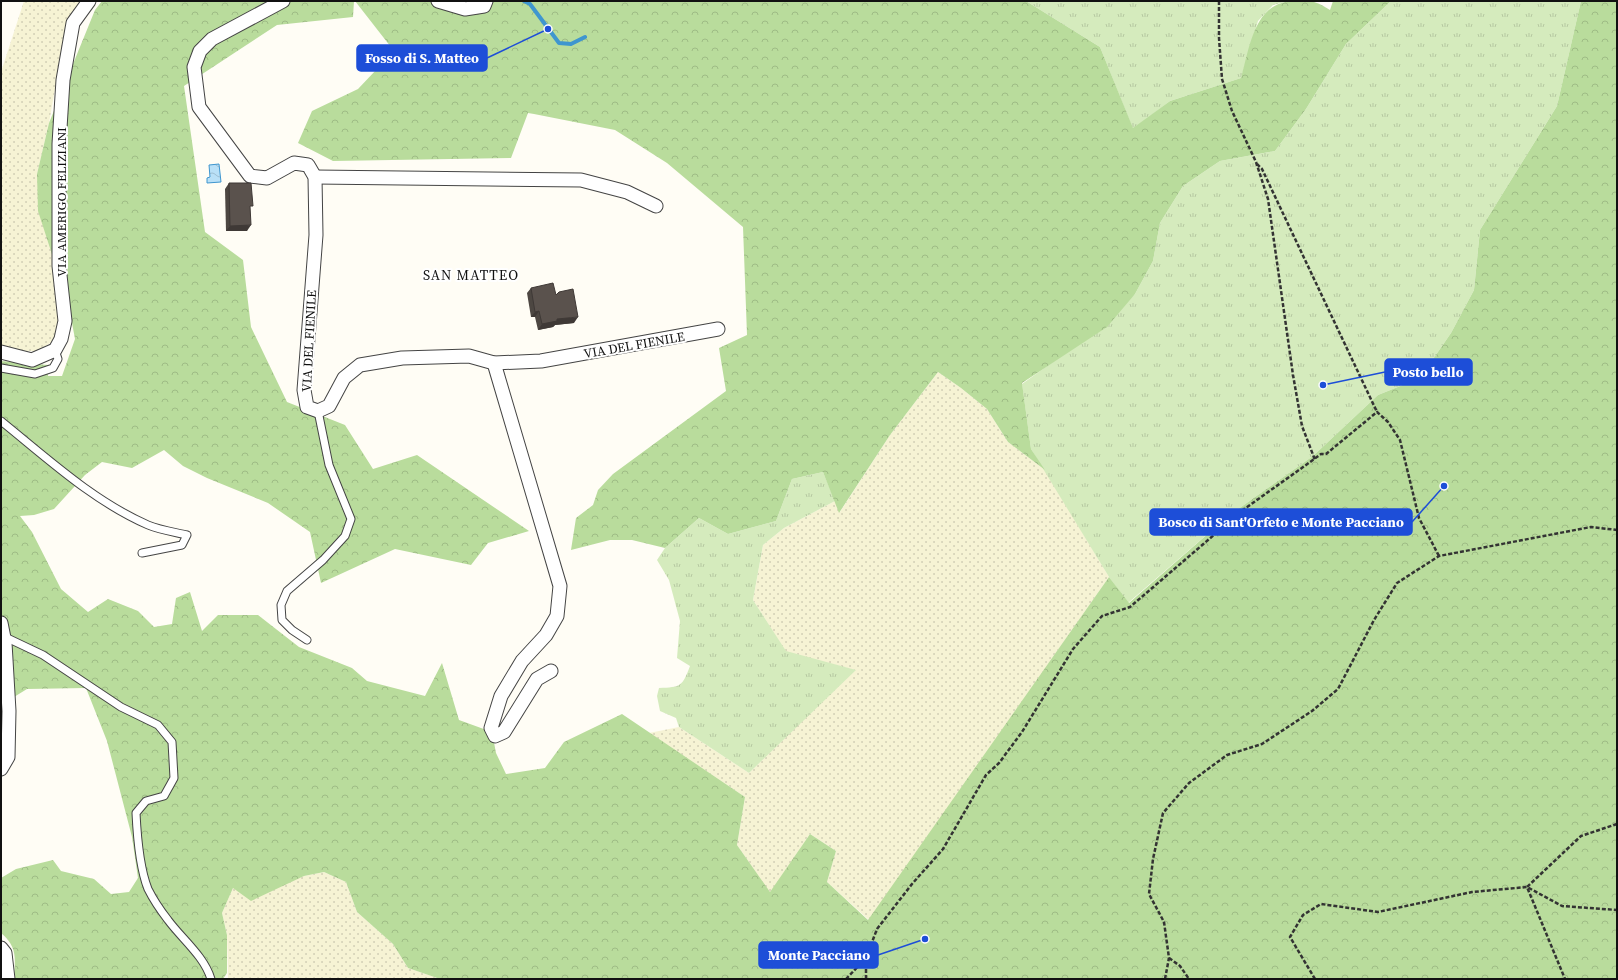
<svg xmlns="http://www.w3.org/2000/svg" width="1618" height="980" font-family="'Source Serif 4',serif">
	<defs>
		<pattern id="farmland-dots" width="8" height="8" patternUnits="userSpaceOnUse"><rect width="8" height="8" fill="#f6f3d4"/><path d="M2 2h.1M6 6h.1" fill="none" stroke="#d2cfb5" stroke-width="1.8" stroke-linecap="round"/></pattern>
		<pattern id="grass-tufts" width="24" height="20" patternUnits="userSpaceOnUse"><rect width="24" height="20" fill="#d5ebbd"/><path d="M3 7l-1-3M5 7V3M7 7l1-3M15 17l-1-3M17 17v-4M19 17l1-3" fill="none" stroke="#b6c8a1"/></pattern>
		<pattern id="forest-crowns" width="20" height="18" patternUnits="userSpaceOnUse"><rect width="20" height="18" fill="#b9dc9c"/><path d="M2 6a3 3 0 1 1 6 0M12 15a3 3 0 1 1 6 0" fill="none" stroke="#9ebc85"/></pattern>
		<pattern id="water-waves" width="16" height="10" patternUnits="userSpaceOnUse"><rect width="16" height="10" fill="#b9e0f7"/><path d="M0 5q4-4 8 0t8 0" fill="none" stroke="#9ebfd3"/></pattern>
	</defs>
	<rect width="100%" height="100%" fill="#fffdf5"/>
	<g fill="url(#farmland-dots)">
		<path d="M24,1H82L75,11L64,38L49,123L37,174L69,307L55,340L37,351H12L1,349V72Z"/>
		<path d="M938,372L961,388L987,409L1008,442L1045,470L1109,577L869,920L827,882L836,851L810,834L770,893L737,845L745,797L649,733L679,727L749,773L855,670L786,652L753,600L763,545L784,528L835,501L840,512L890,435Z"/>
		<path d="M324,872L346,882L357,912L393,944L408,968L440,979H228L227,935L222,913L233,888L284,883L304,876Z"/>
	</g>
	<g fill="url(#grass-tufts)">
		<path d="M1026,1H1289L1273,5L1258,21L1241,78L1170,101L1133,129L1100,47Z"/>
		<path d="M1391,1H1581L1557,106L1480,230L1474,290L1451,333L1420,378L1378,395L1313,456L1227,517L1128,603L1109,577L1031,449L1022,384L1057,359L1135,294L1153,261L1160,223L1183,186L1220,161L1275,151L1306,109L1346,44Z"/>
		<path d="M823,472L835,501L784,528L763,545L753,600L786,651L856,670L749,773L679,727L676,718L660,711L657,696L659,688C681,687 682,687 690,666L677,658L680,621L669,580L657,560L665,548L699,518L728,534L776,521L792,479Z"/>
	</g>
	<g fill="url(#forest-crowns)">
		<path d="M102,1H354L353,17L277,25L184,86L205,232L243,260L251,327L287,402L345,425L373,469L417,455L529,531L488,543L471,565L395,549L321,583L310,532L268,503L207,478L183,466L164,450L132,468L102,462L85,475L54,509L34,515L20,516L32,532L61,589L88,612L108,599L138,611L154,627L172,624L176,598L190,592L202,631L218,615H258L299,647L352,668L367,681L425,696L442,663L459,720L492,732L496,753L506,774L545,768L564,742L622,714L745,797L737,845L770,892L810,834L836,851L827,882L868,920L1109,577L1129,603L1227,517L1313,456L1378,395L1420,378L1451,333L1474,290L1480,230L1557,106L1581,1H1617V979H440L408,968L393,944L357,912L346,882L324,872L304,876L251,901L233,888L222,913L227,935V973L223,979H14C15,959 18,947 1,933V878L16,869L53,860L61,871L94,879L111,894L129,892L138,878L132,837L107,741L86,688L27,689L1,705V361L48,365V376H62L75,339L69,307L38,211L37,174L49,123L95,10Z"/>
		<path d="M355,1H1026L1100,47L1133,128L1170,101L1241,78C1250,47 1254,1 1295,1C1313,1 1314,0 1330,10L1333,1H1391L1346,44L1306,109L1275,151L1220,161L1183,186L1160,223L1153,261L1135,294L1107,327L1022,383L1031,449L1045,470L1008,442L987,409L961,388L938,372L890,435L839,513L823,472L792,479L776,521L728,534L699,518L665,548L632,540H610L571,550L576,518L593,505L598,490L613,474L726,391L719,348L747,335L743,227L667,163L615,130L534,114L528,113L511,158L333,161L298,143L312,111L358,89L394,51Z"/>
	</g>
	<path fill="url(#water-waves)" stroke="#3f96cf" d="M219,164L221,182L207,183V178L210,177L209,165Z"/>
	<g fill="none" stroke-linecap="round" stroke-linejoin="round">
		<path stroke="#3f96cf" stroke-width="4" d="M524,1L530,4L559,43L571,44L585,37"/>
		<defs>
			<g id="service">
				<path d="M1,368L35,374L53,368L58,359L55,350"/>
				<path d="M1,421C47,458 93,501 148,525C160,530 174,532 187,535L182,545L142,553"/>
				<path d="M3,636L43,655L121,707L158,725L172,742L174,778L164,796L146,801L136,813C137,834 140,869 148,889C153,899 161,911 168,920C182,939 204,956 211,979"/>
				<path d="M307,640L292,630L282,620L281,605L287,591L323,560L345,536L351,519L329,465L318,411"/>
			</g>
			<g id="minor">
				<path d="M283,1L212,39L200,51L194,67L199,107L250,176L267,178L294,163L308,165L315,177L316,235L304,390L307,407L318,411L329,406L344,378L360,365L402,358L469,356L494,363L541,361L718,329"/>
				<path d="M438,1L465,9L484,6L486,1"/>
				<path d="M315,177L581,180L627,192L656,206"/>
				<path d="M1,352L32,360L55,350L61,339L65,321L59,266V144L63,80L73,23L89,1"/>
				<path d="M494,363L560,586L557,616L546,635L522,661L501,696L491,728L495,736L504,732L537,679L551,671"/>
				<path d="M1,623L5,643L9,711L8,757L1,769"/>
				<path d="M1,948L5,953L8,979"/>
			</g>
		</defs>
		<use href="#service" stroke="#444" stroke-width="9"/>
		<use href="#minor" stroke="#444" stroke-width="15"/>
		<g stroke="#333" stroke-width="2.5" stroke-dasharray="4 2" stroke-linecap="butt">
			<path d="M1219,1V38L1222,79L1232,111L1256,162L1268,199L1293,375L1302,426L1315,460"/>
			<path d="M1257,164L1262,169L1377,412"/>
			<path d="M1617,824L1581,836L1527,887L1562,906L1617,910"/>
			<path d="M1169,958L1180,966L1189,979"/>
			<path d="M846,979L866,958L877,929L912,884L943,849L986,775L999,763L1022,732L1073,649L1102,616L1130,607L1243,510L1306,465L1321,454H1326L1377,412L1388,422L1400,440L1419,518L1439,556"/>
			<path d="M866,979V958"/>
			<path d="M1165,979L1169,958L1164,922L1149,894L1153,859L1163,813L1189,783L1227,755L1262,744L1312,711L1338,689L1374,620L1397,583L1439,556L1591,527L1617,530"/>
			<path d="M1315,979L1290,937L1303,915L1321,904L1378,912L1472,892L1527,887L1565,979"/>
		</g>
		<use href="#service" stroke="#fff" stroke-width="7"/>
		<use href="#minor" stroke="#fff" stroke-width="13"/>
	</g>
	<g fill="#4d4742">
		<path d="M229,183L250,209L247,231H226L225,189Z"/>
		<path d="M531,288L556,295L574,323L555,325L553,327L538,330L535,317H531L527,293Z"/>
	</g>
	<g fill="#3f3936">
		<path d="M251,225L247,231H226L230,226Z"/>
		<path d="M539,311L535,317H531L535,312Z"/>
		<path d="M578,317L574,323L555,325L553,327L538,330L542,324L557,319Z"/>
	</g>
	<g fill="#5a524d" stroke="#3f3936">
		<path d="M229,183H251L253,206H250L251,225L230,226Z"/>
		<path d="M553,283L556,295L559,292L573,289L578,317L557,319V321L542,324L539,311L535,312L531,288Z"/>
	</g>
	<g text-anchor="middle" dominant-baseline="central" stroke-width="4" stroke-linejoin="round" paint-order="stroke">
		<g font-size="13" fill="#111" stroke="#fff">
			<text transform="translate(61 202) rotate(-90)">VIA AMERIGO FELIZIANI</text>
			<text transform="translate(309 341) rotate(-87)">VIA DEL FIENILE</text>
			<text transform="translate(634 345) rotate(-10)">VIA DEL FIENILE</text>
		</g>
		<g font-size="14" letter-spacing="1" fill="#111" stroke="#fff">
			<text x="471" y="275">SAN MATTEO</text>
		</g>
	</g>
	<path fill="none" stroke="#1d4ed8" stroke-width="1.5" d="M548 29L487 58M1323 385L1385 372M1444 486L1412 522M925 939L878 955"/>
	<g fill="#1d4ed8" stroke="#fff" stroke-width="1.5">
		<circle cx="548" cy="29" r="4"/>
		<circle cx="1323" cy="385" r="4"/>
		<circle cx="1444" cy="486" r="4"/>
		<circle cx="925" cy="939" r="4"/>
	</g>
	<g fill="#1d4ed8" stroke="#1d4ed8" stroke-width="1.5">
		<rect x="357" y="45" width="130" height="26" rx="4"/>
		<rect x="1385" y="359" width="87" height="26" rx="4"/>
		<rect x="1150" y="509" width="262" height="26" rx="4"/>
		<rect x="759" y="942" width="119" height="26" rx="4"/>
	</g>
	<g font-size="14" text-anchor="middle" font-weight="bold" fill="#fff">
		<text x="422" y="63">Fosso di S. Matteo</text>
		<text x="1428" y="377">Posto bello</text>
		<text x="1281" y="527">Bosco di Sant'Orfeto e Monte Pacciano</text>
		<text x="819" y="960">Monte Pacciano</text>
	</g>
	<rect width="1618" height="980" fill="none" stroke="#111111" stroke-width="4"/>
</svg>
